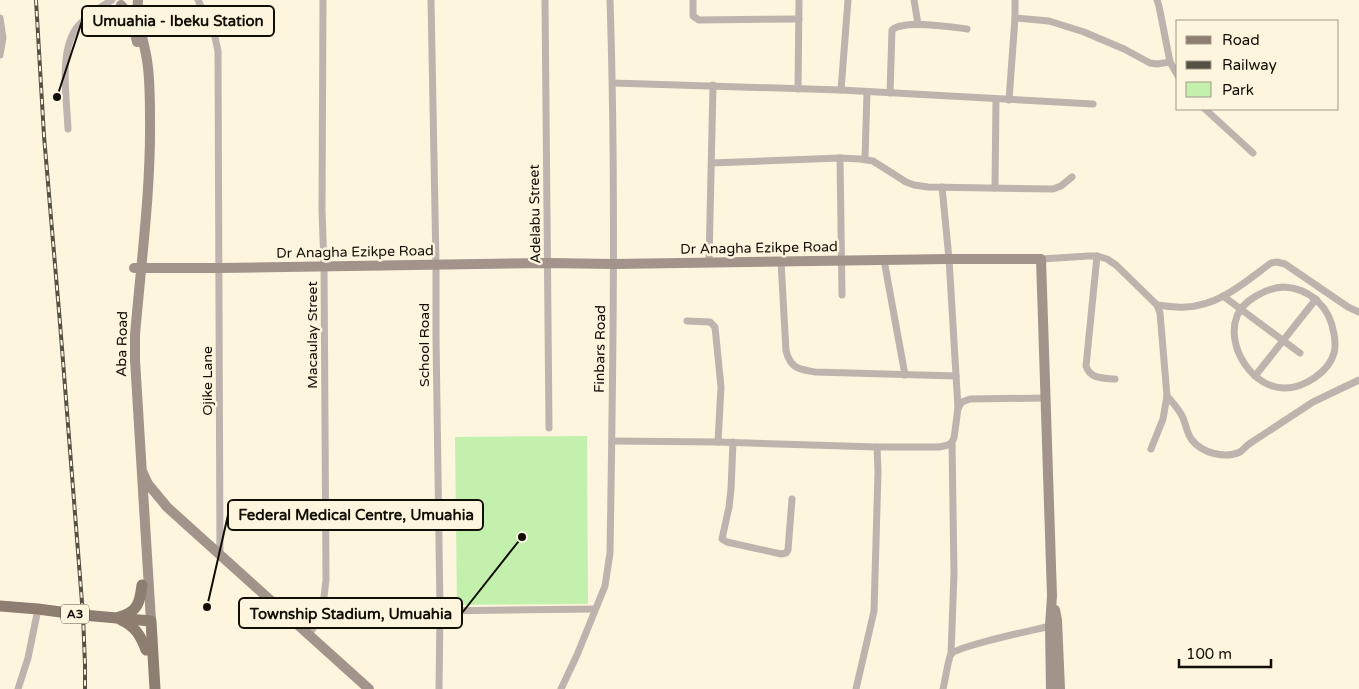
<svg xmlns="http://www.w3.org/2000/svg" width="1359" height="689" font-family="'Varela Round',sans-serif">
	<rect width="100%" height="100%" fill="#fef5de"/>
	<path fill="#c4f0ae" d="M587,436L588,604L457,605L455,437Z"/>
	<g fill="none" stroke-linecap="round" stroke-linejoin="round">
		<g stroke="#beb4ad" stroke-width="7">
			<path d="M198,0L215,37L218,51L220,556"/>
			<path d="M431,0L436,265V338L440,611L439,689"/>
			<path d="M545,0L549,428"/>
			<path d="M693,0V16L699,20L799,19"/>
			<path d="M914,0L918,24"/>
			<path d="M1157,0L1159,6L1170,62L1178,76"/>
			<path d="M0,18L3,38L0,55"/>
			<path d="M1015,18L1049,21L1084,32L1124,49L1150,63L1157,64L1170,62"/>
			<path d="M613,83L841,90L1093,104"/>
			<path d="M798,89L799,0"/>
			<path d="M841,90L848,0"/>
			<path d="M890,93L892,30C904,19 951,27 967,29"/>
			<path d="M1009,100L1015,18V0"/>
			<path d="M1205,109L1253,153"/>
			<path d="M68,129C67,100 58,50 78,26C88,15 100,7 112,0"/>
			<path d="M840,158L842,295"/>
			<path d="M865,159L867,92"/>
			<path d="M712,163L840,158L860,159L873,161L906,182L914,185L928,187L1053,189L1061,186L1072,177"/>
			<path d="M942,187L949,259L958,408"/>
			<path d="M995,188L996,99"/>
			<path d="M1097,256L1086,366C1090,379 1103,378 1115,379"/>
			<path d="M1041,259L1089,256H1097L1107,259L1116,265L1157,305L1160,313L1167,396L1163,419L1151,449"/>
			<path d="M884,260L905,375"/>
			<path d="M781,261L786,351C791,369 799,369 815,372L956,376"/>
			<path d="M709,262L713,85"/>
			<path d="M1283,287C1310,288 1330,307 1334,334C1335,340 1336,347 1334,353C1329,372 1304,388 1285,388C1253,389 1225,346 1237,316C1243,300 1267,288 1283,287Z"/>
			<path d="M1223,296L1300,353"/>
			<path d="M1157,305C1166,306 1176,308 1185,307C1219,306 1245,282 1271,263L1277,262L1285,264L1348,307L1359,312"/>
			<path d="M687,321L710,322L715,327L721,387L718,442"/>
			<path d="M1255,376L1316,299"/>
			<path d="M1167,396C1173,403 1180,410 1183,418C1186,425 1187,434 1192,440C1202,453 1225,459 1240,452C1243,450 1246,446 1249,444L1313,402L1359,380"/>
			<path d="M612,441L718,442L877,447H939L948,445L952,442L954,438L958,408L962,402L970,399L1046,398"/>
			<path d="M733,442L731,489L729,507L722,539L727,542L781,554L786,553L788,550L792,499"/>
			<path d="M440,611L595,609"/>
			<path d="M308,635C324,617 323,603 326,580L324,267L322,210L323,0"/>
			<path d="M951,654L954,574L952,442"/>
			<path d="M18,689L28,658L38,609"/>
			<path d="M561,689L577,655L605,586L610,553C613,369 616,184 610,0"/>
			<path d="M856,689L874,611L878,472L877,447"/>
			<path d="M943,689C945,682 948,659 951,654C958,646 1034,630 1050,626"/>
		</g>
		<g stroke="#a2948a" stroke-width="10">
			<path d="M138,0C136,20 144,41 147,60C150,79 150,99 150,118C151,190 141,263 135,335V360L151,621"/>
			<path d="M121,5C131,15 134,28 137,42"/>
			<path d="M134,268H219L548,263L614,264L949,259H1041L1052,596L1050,626L1051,689"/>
			<path d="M143,473L148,484L167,507L369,689"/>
			<path d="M1055,610L1057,620L1060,689"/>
		</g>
		<g stroke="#8e7d71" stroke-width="11">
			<path d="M0,606L38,609L83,615L151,621L155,689"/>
			<path d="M119,617C138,612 140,602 142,585"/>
			<path d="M121,620C135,626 141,636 146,650"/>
		</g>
		<defs>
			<path id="rail" d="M36,0L44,136L60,323L83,615L85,665V689"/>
		</defs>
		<use href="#rail" stroke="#565145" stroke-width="4"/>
		<use href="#rail" stroke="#fef5de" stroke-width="2" stroke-dasharray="5.5" stroke-linecap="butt"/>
	</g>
	<g text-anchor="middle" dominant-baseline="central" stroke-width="5" stroke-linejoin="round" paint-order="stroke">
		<rect fill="#fef5de" stroke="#585347" stroke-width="1" x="61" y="604.5" width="28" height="19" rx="4"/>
		<g font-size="12" font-weight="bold" fill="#110e06">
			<text x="75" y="614">A3</text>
		</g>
		<g font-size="14" fill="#110e06" stroke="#fef5de">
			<text transform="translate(535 214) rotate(-91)">Adelabu Street</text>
			<text transform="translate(759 248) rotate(-1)">Dr Anagha Ezikpe Road</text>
			<text transform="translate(355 252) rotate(-1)">Dr Anagha Ezikpe Road</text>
			<text transform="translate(312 335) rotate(-90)">Macaulay Street</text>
			<text transform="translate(122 344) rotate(-89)">Aba Road</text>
			<text transform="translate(424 345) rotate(-90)">School Road</text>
			<text transform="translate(600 349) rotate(-89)">Finbars Road</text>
			<text transform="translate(207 381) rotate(-90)">Ojike Lane</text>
		</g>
	</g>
	<path fill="none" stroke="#110e06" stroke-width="2" d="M57 97L82 21M207 607L228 515M522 537L462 613"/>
	<g fill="#110e06" stroke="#fef5de" stroke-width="2">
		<circle cx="57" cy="97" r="5"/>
		<circle cx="207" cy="607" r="5"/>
		<circle cx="522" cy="537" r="5"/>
	</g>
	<g fill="#fef5de" stroke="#110e06" stroke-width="2">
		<rect x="82" y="6" width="192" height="30" rx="5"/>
		<rect x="228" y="500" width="255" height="30" rx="5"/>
		<rect x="239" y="598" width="223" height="30" rx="5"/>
	</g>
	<g font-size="15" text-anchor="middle" font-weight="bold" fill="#110e06">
		<text x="178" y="26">Umuahia - Ibeku Station</text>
		<text x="356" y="520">Federal Medical Centre, Umuahia</text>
		<text x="351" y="619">Township Stadium, Umuahia</text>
	</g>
	<rect x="1176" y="20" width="162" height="90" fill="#fef5de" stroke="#9f9988"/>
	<rect x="1186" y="36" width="25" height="8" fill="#8e7d71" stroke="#9f9988"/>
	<text x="1222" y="45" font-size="15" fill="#110e06">Road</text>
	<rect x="1186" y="61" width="25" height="8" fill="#565145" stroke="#9f9988"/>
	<text x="1222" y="70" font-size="15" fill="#110e06">Railway</text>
	<rect x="1186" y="82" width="25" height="15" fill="#c4f0ae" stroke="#9f9988"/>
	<text x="1222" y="95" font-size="15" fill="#110e06">Park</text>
	<path d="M1179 659v8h92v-8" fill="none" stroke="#110e06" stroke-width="2.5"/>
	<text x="1186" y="659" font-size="15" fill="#110e06" stroke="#fef5de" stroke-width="4" paint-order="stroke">100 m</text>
</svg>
